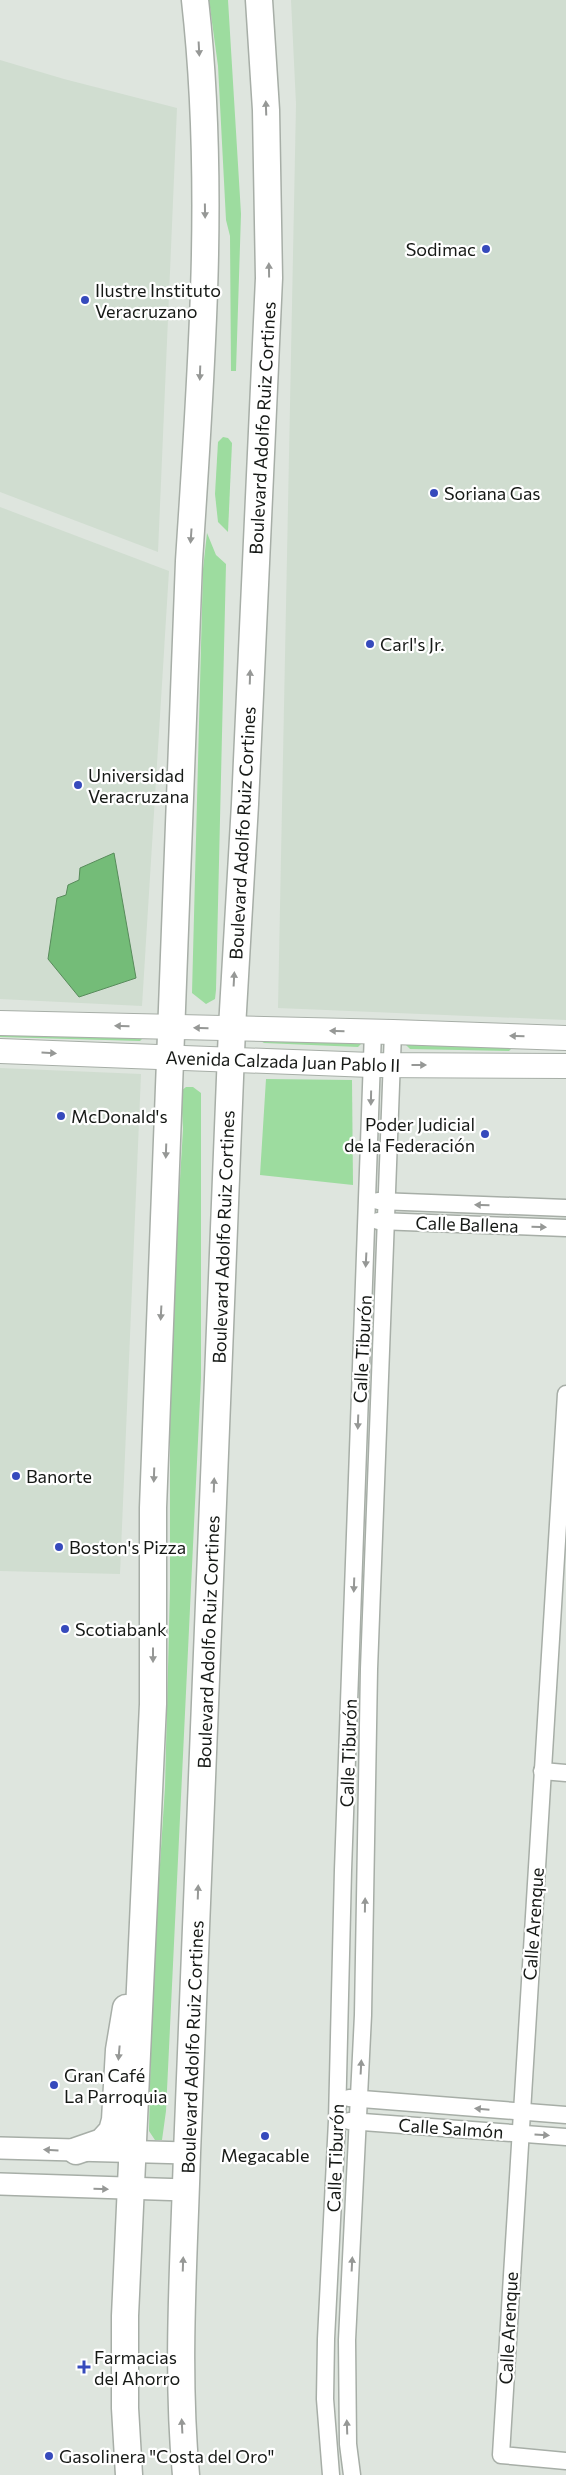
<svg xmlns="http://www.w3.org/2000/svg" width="566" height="2475" font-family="Commissioner,sans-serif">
	<rect width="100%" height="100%" fill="#dee5de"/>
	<g fill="#d0ddd0">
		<path d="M291,0H566V1020L278,1008L296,104Z"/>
		<path d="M0,60L64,79L177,108L158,552L0,492Z"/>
		<path d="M0,507L169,571L142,1006L0,999Z"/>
		<path d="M0,1068L141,1074L120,1574L0,1571Z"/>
	</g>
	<g fill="#9ddc9f">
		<path d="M209,0H228L241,214L236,371H231L230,236L226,220L218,66Z"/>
		<path d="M223,437L228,438L232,443L228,532L218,522L215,494L218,442Z"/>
		<path d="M207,533L216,555L226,564L216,990L215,999L206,1004L192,993L203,569Z"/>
		<path d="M0,1028L144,1037L140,1041L0,1037Z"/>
		<path d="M359,1039L362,1043L358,1047L264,1043L259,1040Z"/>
		<path d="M411,1041L509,1044L512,1048L509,1051L410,1049L406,1045Z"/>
		<path d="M266,1079L352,1080L353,1185L260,1175Z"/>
		<path d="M186,1087H193L201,1093V1378L166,2111L162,2140H155L149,2131L152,1988L165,1787L170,1589V1417L174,1280L183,1129L181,1091Z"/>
	</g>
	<path fill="#74bc78" stroke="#588b5b" d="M114,853L136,978L79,997L48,959L57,898L66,895L68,885L79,880L80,868Z"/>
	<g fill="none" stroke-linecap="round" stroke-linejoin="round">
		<defs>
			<g id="minor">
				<path d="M378,1201L566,1208"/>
				<path d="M378,1221L566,1228"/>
				<path d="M566,1394L501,2455L566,2461"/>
				<path d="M542,1771L566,1773"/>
				<path d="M349,2098L566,2115"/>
				<path d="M349,2121L566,2137"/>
				<path d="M331,2475L325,2399L326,2339L337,2121L343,1870L373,1031"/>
				<path d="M352,2475L348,2444L347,2340L363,2015L369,1669L393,1032"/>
			</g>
			<g id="tertiary">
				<path d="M0,2148L187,2153"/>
				<path d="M0,2184L186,2190"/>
			</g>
			<g id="secondary">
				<path d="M0,1023L393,1032L566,1038"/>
				<path d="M0,1051L371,1065L566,1066"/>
			</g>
			<g id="primary">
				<path d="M76,2151L102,2142L112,2131L115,2120L119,2050L126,2008"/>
				<path d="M129,2475L125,2408V2316L153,1704V1508L189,561C201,375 216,186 195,0"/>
				<path d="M186,2475C176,2368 184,2260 187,2153L232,1028L245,804L269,278L266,110L259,0"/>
			</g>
		</defs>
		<use href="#minor" stroke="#a7aea7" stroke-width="19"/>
		<use href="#tertiary" stroke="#a7aea7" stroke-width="24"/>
		<use href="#secondary" stroke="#a7aea7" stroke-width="26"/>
		<use href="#primary" stroke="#a7aea7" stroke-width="29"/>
		<use href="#minor" stroke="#fff" stroke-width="16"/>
		<use href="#tertiary" stroke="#fff" stroke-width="21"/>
		<use href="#secondary" stroke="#fff" stroke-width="24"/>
		<use href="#primary" stroke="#fff" stroke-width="26"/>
	</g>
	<defs><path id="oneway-solid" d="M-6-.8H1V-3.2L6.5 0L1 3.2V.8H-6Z" transform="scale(1.25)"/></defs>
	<g fill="#969896">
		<use href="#oneway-solid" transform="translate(199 49) rotate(87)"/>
		<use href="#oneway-solid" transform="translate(266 108) rotate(-92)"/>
		<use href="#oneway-solid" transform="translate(205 211) rotate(89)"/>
		<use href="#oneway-solid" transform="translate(269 270) rotate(-91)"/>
		<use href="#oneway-solid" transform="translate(200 373) rotate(92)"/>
		<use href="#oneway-solid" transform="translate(191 536) rotate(94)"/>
		<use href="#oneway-solid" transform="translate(250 677) rotate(-88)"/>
		<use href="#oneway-solid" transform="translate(234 979) rotate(-87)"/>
		<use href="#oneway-solid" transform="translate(122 1026) rotate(-179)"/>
		<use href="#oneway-solid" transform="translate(201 1028) rotate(-179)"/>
		<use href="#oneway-solid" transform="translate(337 1031) rotate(-179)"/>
		<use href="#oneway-solid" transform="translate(517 1036) rotate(-178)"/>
		<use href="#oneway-solid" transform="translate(49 1053) rotate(3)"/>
		<use href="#oneway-solid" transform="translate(419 1065)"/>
		<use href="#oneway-solid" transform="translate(371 1098) rotate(91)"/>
		<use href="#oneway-solid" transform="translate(166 1151) rotate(92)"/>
		<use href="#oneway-solid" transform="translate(482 1205) rotate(-178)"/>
		<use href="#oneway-solid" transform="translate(539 1227) rotate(2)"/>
		<use href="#oneway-solid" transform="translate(366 1260) rotate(93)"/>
		<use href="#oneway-solid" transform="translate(161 1313) rotate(93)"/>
		<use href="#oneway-solid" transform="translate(358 1422) rotate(92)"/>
		<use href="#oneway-solid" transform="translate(154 1475) rotate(92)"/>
		<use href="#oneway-solid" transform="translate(214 1485) rotate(-88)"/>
		<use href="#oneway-solid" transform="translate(354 1585) rotate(92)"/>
		<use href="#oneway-solid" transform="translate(153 1655) rotate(90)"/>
		<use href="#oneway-solid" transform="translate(198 1892) rotate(-88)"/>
		<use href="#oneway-solid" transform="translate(365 1905) rotate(-89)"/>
		<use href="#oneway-solid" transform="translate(119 2053) rotate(95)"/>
		<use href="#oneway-solid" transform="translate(361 2067) rotate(-87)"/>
		<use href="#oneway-solid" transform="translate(482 2109) rotate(-175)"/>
		<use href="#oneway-solid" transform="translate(542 2135) rotate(4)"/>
		<use href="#oneway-solid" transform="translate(51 2150) rotate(-177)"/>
		<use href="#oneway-solid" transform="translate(101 2189) rotate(1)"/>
		<use href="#oneway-solid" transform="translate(183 2264) rotate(-88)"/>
		<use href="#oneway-solid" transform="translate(352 2264) rotate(-87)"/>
		<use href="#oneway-solid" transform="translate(182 2426) rotate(-93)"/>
		<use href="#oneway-solid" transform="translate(347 2427) rotate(-92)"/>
	</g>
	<g fill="#364abc" stroke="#fff" stroke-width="2">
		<circle cx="486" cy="249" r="5"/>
		<circle cx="85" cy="300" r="5"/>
		<circle cx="434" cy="493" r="5"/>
		<circle cx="370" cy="644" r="5"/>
		<circle cx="78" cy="785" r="5"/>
		<circle cx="61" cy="1116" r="5"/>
		<circle cx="485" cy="1134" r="5"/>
		<circle cx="16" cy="1476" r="5"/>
		<circle cx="59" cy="1547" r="5"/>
		<circle cx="65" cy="1629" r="5"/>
		<circle cx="54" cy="2085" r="5"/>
		<circle cx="265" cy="2136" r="5"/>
		<path d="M81.5 2359.5h5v5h5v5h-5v5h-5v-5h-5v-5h5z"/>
		<circle cx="49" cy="2456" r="5"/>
	</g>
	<g text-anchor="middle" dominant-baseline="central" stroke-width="4.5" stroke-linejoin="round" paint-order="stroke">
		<g font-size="18" fill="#161916" stroke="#fff" text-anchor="start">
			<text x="476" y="249" text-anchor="end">Sodimac</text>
			<text x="95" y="290">Ilustre Instituto<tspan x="95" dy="21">Veracruzano</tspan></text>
			<text x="444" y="493">Soriana Gas</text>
			<text x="380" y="644">Carl's Jr.</text>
			<text x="88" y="775">Universidad<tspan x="88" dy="21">Veracruzana</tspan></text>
			<text x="71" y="1116">McDonald's</text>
			<text x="475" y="1124" text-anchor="end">Poder Judicial<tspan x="475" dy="21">de la Federación</tspan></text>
			<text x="26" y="1476">Banorte</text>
			<text x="69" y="1547">Boston's Pizza</text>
			<text x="75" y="1629">Scotiabank</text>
			<text x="64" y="2075">Gran Café<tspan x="64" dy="21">La Parroquia</tspan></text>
			<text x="265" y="2155" text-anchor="middle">Megacable</text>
			<text x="94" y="2357">Farmacias<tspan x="94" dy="21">del Ahorro</tspan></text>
			<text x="59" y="2456">Gasolinera "Costa del Oro"</text>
		</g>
		<g font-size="18" fill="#161916" stroke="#fff">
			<text transform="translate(262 428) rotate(-87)">Boulevard Adolfo Ruiz Cortines</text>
			<text transform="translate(242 833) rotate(-87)">Boulevard Adolfo Ruiz Cortines</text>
			<text transform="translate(283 1061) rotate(2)">Avenida Calzada Juan Pablo II</text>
			<text transform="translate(467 1224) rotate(2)">Calle Ballena</text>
			<text transform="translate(223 1237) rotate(-88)">Boulevard Adolfo Ruiz Cortines</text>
			<text transform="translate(362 1349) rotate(-87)">Calle Tiburón</text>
			<text transform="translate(208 1642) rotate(-88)">Boulevard Adolfo Ruiz Cortines</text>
			<text transform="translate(348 1753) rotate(-88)">Calle Tiburón</text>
			<text transform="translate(533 1924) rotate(-86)">Calle Arenque</text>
			<text transform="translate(192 2047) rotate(-88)">Boulevard Adolfo Ruiz Cortines</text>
			<text transform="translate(451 2128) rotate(4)">Calle Salmón</text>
			<text transform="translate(335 2158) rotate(-88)">Calle Tiburón</text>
			<text transform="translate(508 2328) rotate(-87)">Calle Arenque</text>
		</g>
	</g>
</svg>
